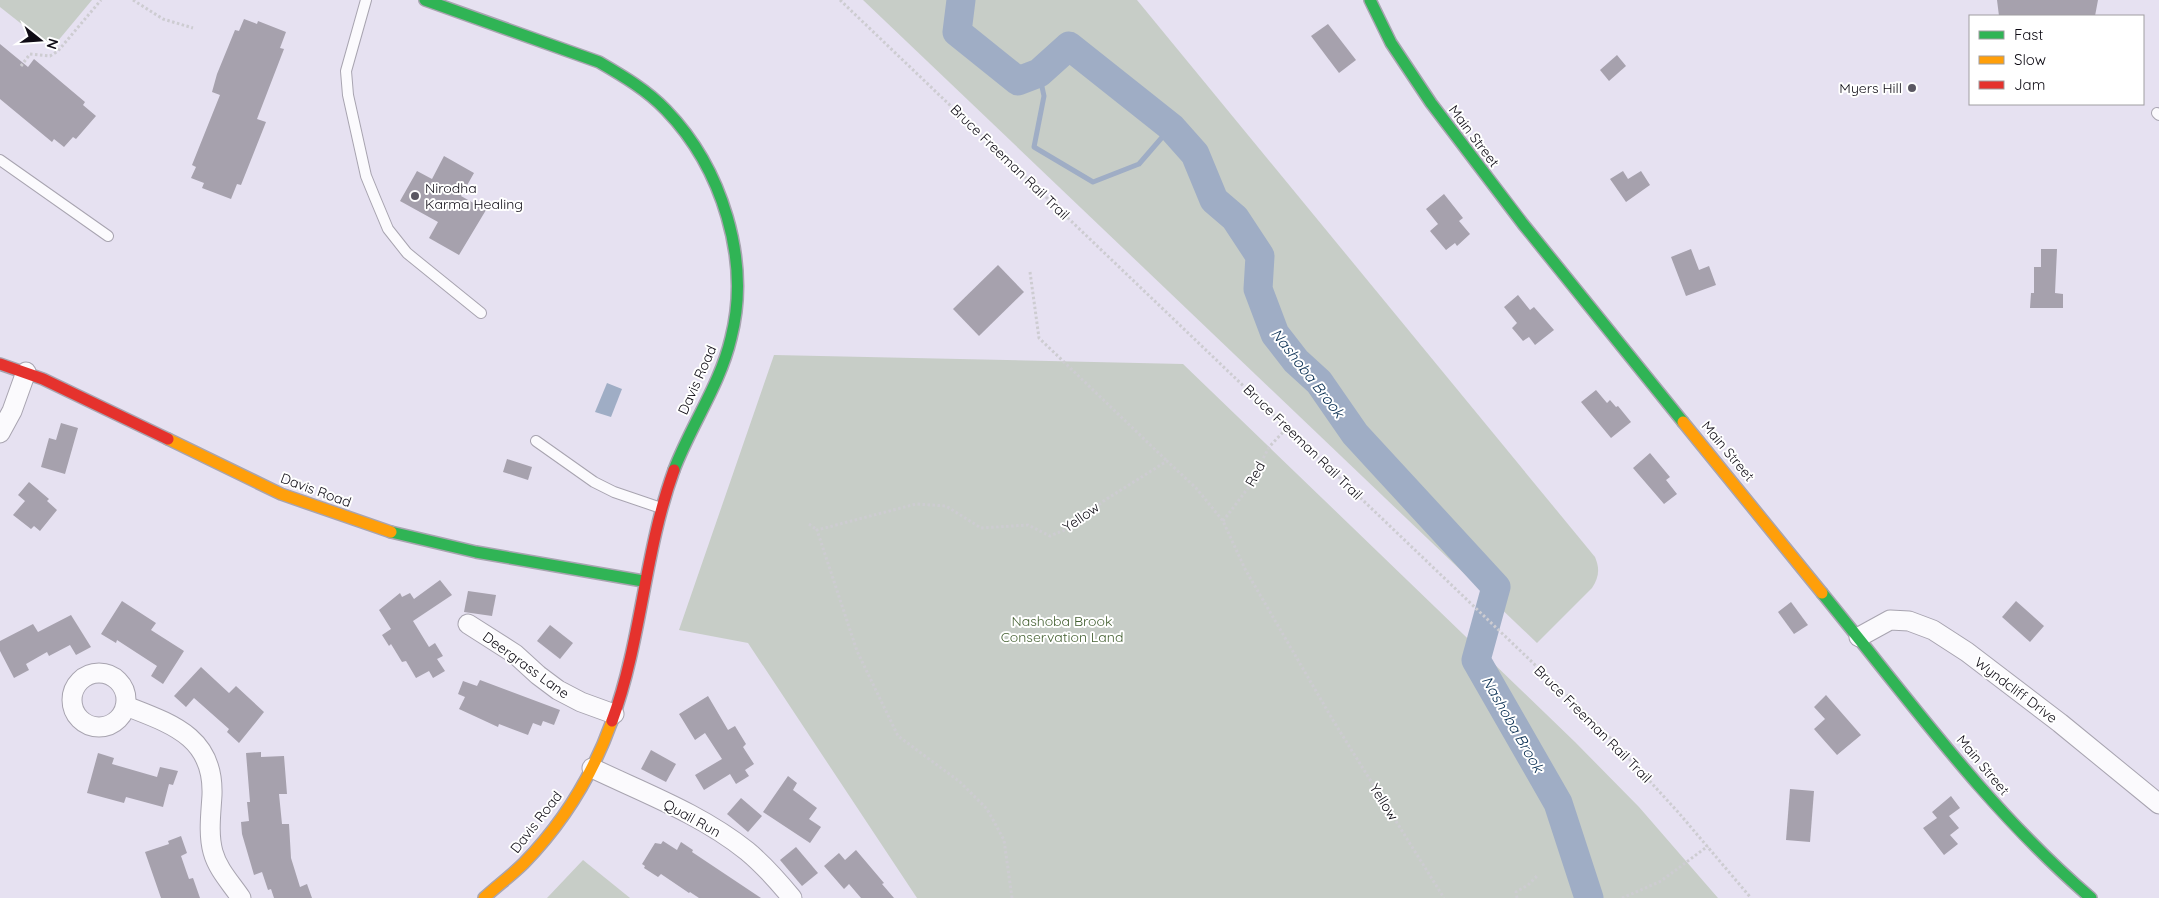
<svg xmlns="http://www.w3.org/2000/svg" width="2159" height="898" font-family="Quicksand,sans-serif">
	<rect width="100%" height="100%" fill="#e6e1f1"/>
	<g fill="#c7cdc7">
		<path d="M0,0H92L52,48L0,7Z"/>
		<path d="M863,0H1137L1595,557C1600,569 1599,577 1592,588L1537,643Z"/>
		<path d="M774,355L1183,364L1575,742L1639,807L1718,898H917L748,643L679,630Z"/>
		<path d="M583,860L630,898H547Z"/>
	</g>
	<path fill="#9fadc5" d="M607,383L622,389L611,417L595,412Z"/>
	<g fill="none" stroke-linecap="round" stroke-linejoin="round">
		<path stroke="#9fadc5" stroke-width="5" d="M1039,73L1044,96L1034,147L1093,182L1139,164L1171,127"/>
		<path stroke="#9fadc5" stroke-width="29" d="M961,0L957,32L1018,81L1039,73L1069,46L1171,127L1195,154L1214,200L1235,218L1260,256L1258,289L1275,334L1296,361L1319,382L1355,434L1496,587L1476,660L1558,803L1589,898"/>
	</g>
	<g fill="#a6a1ad">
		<path d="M1997,0H2098L2095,16H1999Z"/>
		<path d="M244,19L257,24L258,21L286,32L280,48L284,49L257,119L266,122L241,185L237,184L231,199L202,188L204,183L191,178L196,167L192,165L220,95L212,92L217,74L235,30L239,31Z"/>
		<path d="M1328,24L1356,60L1339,73L1311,36Z"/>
		<path d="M0,44L28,67L34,59L85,102L83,105L96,116L76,139L73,137L64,147L54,139L52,142L0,99Z"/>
		<path d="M1617,55L1626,66L1609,81L1600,70Z"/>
		<path d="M444,156L474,173L461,196L486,210L459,255L429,238L438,222L400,201L417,171L432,179Z"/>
		<path d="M1623,171L1628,179L1641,171L1650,185L1626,202L1610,179Z"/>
		<path d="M1444,194L1463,218L1459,221L1470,234L1457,246L1455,243L1446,250L1430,231L1438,224L1426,209Z"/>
		<path d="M1691,249L1699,270L1709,266L1716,285L1686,296L1671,257Z"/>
		<path d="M2041,249H2057L2055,293L2063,294V308H2030L2031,293H2034V267H2041Z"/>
		<path d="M998,265L1024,292L979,336L953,309Z"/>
		<path d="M1518,295L1530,310L1534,307L1554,330L1535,345L1529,337L1523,341L1512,328L1517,323L1504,307Z"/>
		<path d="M1596,390L1607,403L1610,400L1616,407L1618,406L1631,422L1611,438L1581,402Z"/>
		<path d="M61,423L78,428L65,474L41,467L49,438L56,440Z"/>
		<path d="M1650,453L1670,477L1666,480L1677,494L1664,504L1633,468Z"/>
		<path d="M507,459L532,467L528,480L503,472Z"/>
		<path d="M29,482L49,499L47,501L57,510L40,531L34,526L31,529L13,515L25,501L18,495Z"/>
		<path d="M440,580L452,595L413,621L429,647L435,643L443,656L437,659L445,671L433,678L429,671L416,678L406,661L402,662L391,644L389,646L382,635L391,629L379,610L400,593L402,597L410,593L414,599Z"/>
		<path d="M468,591L496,595L492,616L464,612Z"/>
		<path d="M122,601L156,623L151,630L184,651L163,684L151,676L157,666L117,640L116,643L101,634Z"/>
		<path d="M2016,601L2044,626L2030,642L2002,617Z"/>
		<path d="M1791,602L1808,625L1794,634L1778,612Z"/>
		<path d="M71,615L91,647L76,655L70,645L49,656L47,652L26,664L29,670L14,678L0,651V641L33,624L38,632Z"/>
		<path d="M550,625L573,643L560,659L537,641Z"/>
		<path d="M201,667L229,693L236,686L264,712L239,743L227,732L229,729L194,698L186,707L174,696Z"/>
		<path d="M480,680L560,710L554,725L543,721L541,726L533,723L528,735L499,724L498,727L459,709L465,697L458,694L463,681L477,686Z"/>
		<path d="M1826,695L1861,735L1837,755L1814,729L1825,719L1814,707Z"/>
		<path d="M708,696L728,730L735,726L746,744L743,747L754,764L745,770L749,776L736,784L730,774L704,790L695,775L722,759L705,733L695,740L679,714Z"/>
		<path d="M651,750L676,764L666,782L641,769Z"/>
		<path d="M261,752V757L284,756L287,794H279L282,824H289L291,858L300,887L307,884L312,898H274L271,889L268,890L262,872L254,875L242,834L241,822L249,821L247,802H250L246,753Z"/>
		<path d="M98,753L114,758L112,764L157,777L160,767L178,771L173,785L169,784L163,807L126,797L124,803L87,793Z"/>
		<path d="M788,776L797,783L793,790L817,808L809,819L821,827L810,843L763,812Z"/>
		<path d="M1790,789L1814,791L1810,842L1786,840Z"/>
		<path d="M1951,796L1960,808L1949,816L1959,828L1950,835L1958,844L1944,855L1923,828L1937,818L1932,812Z"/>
		<path d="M741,798L762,816L748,832L727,814Z"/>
		<path d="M181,836L187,853L181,856L189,879L193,878L200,898H161L145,852L169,844L168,841Z"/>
		<path d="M663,841L677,850L681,842L693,850L692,852L761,898H699L690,892L689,893L661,874L658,877L644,868L645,866L642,864L655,843L661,844Z"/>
		<path d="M796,847L818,873L802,886L780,860Z"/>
		<path d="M856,850L884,883L882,884L894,898H861L849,884L844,889L824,866L839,853L845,860Z"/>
	</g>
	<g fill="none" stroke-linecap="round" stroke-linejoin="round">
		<defs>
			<g id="lane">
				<path d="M366,0L346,71L348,95L366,176L375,198L388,229L407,253L481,313"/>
				<path d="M2157,113L2159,115"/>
				<path d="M0,160L108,236"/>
				<path d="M536,441L594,482L614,492L661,508"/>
			</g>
			<g id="street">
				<path d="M0,433L12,411L26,372"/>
				<path d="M468,624L515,654L538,675L558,690L581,702L614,714"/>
				<path d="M1859,637L1890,620L1909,621L1933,630L1967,652L2060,723L2159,804"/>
				<circle cx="99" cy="700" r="27"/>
				<path d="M126,706C172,724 214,737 212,795C211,813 208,834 213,852C218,870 231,883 241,898"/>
				<path d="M592,768C644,793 701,814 747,851C764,865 778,881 792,898"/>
			</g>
			<g id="fast">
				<path d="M425,0L599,62C623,76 647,90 666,110C722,168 751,260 731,338C720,385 691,425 674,470"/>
				<path d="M1370,0L1391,43L1431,103L1523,224L1683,422"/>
				<path d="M391,532L476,552L643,581"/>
				<path d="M1822,593C1908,698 1988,810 2091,898"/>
			</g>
			<g id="slow">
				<path d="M1683,422L1822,593"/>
				<path d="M168,439L281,494L391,532"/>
				<path d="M484,898C497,886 512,875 524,863C564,822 593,774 612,721"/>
			</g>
			<g id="jam">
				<path d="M0,364L43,379L168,439"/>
				<path d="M612,721C642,640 644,552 674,470"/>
			</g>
		</defs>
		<use href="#lane" stroke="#a8a4b0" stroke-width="12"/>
		<use href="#street" stroke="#a8a4b0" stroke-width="21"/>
		<use href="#fast" stroke="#a8a4b0" stroke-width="14"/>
		<use href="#slow" stroke="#a8a4b0" stroke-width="14"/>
		<use href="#jam" stroke="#a8a4b0" stroke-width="14"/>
		<g stroke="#cdccd1" stroke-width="3" stroke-dasharray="2.5 2.5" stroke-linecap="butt">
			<path d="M133,0L163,19L193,28"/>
			<path d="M840,0L1600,727L1678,812L1751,898"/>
			<path d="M21,66L30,54L50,56L58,51L101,0"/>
			<path d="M1030,272L1039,338L1167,461"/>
			<path d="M1223,521L1248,488L1269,447L1287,428"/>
			<path d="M809,524L817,530"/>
			<path d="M1012,898L1004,840L987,809L960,782L898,736L857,651L817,530L916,504L946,506L981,528L1028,525L1050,536L1067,529L1105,500L1167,461L1196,488L1223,521L1245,569L1334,722L1444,898"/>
			<path d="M1517,898L1516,892L1528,885L1538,875"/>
			<path d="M1622,898L1661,881L1708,846"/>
		</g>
		<use href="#lane" stroke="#fbfafd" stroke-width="10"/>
		<use href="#street" stroke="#fbfafd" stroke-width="19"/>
		<use href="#fast" stroke="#30b455" stroke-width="11"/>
		<use href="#slow" stroke="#ff9f0a" stroke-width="11"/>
		<use href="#jam" stroke="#e5322d" stroke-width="11"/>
	</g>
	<g fill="#5a5762" stroke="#fff" stroke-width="2">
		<circle cx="1912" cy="88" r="5"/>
		<circle cx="415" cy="196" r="5"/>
	</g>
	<g text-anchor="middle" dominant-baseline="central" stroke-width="4" stroke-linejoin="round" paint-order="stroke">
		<g font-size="14" fill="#0f0c15" stroke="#fff" text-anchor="end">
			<text x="1902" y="88">Myers Hill</text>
			<text x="425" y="188" text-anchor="start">Nirodha<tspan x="425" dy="16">Karma Healing</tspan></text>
		</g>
		<g font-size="14" fill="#0f0c15" stroke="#fff">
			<text transform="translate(1474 136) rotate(53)">Main Street</text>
			<text transform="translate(1010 162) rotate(44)">Bruce Freeman Rail Trail</text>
			<text transform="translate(697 380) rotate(-66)">Davis Road</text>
			<text transform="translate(1303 442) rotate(44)">Bruce Freeman Rail Trail</text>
			<text transform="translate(1728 451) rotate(50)">Main Street</text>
			<text transform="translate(1255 474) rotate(-61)">Red</text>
			<text transform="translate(316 490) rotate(20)">Davis Road</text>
			<text transform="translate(1081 517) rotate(-35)">Yellow</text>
			<text transform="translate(526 665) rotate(36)">Deergrass Lane</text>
			<text transform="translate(2016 690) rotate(37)">Wyndcliff Drive</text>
			<text transform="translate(1593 724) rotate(45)">Bruce Freeman Rail Trail</text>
			<text transform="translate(1983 765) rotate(50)">Main Street</text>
			<text transform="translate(1384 802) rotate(58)">Yellow</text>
			<text transform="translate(692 818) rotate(29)">Quail Run</text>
			<text transform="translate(536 822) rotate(-52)">Davis Road</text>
		</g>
		<g font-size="14" fill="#446032" stroke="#fff">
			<text x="1062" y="621">Nashoba Brook<tspan x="1062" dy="16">Conservation Land</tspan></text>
		</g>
		<g font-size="15" font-style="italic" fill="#072d51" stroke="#fff">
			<text transform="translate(1308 373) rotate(52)">Nashoba Brook</text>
			<text transform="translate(1513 724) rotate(60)">Nashoba Brook</text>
		</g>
	</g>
	<rect x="1969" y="15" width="175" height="90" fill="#ffffff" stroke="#9f9ea1"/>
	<rect x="1979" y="31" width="25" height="8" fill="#30b455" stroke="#9f9ea1"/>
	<text x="2014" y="40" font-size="15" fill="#0f0c15">Fast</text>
	<rect x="1979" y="56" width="25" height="8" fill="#ff9f0a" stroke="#9f9ea1"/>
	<text x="2014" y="65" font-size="15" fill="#0f0c15">Slow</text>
	<rect x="1979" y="81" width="25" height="8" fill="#e5322d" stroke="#9f9ea1"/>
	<text x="2014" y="90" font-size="15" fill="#0f0c15">Jam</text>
	<g transform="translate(40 40) rotate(107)" stroke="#ffffff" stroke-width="4" paint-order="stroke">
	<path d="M0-4L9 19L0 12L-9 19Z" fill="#0f0c15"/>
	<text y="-8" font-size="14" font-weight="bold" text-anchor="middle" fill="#0f0c15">N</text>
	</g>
</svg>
